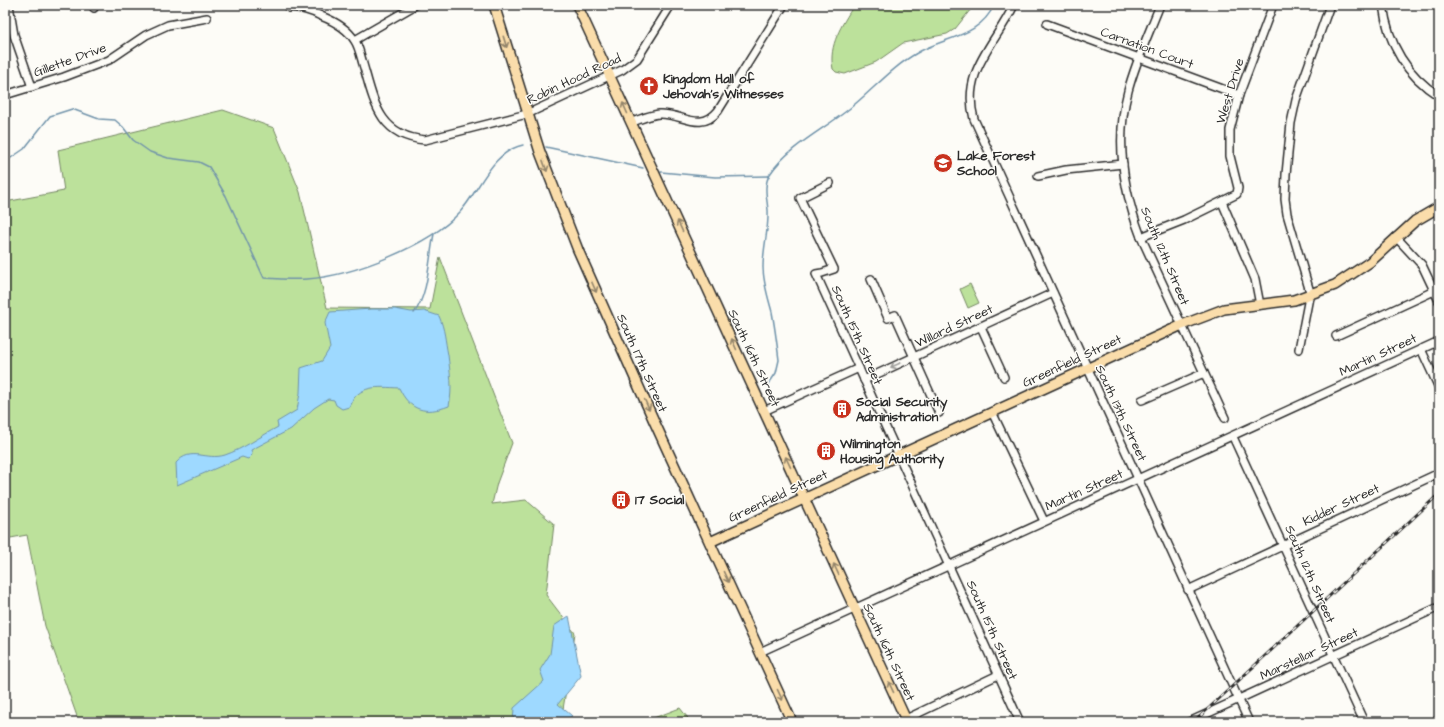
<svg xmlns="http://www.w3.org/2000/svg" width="1444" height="727" font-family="'Architects Daughter',sans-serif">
	<rect width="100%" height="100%" fill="#fdfcf7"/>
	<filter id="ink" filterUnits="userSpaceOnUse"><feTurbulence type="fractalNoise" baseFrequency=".025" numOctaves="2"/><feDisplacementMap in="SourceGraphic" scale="8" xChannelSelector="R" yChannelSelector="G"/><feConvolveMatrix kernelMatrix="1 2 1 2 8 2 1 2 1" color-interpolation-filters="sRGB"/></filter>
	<g filter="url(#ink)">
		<g fill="#bce19b" stroke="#748663">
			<path d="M854,5H977L971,9L955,29L947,34L903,43L876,62L845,74L836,72L833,69C828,45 842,25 854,5Z"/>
			<path d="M223,110L274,128L300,192L327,308L430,309L440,257L512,443L497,483L492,504L526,500L554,524L546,595L575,633L561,722H79L45,626L27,535L5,539V202L64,191L58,150Z"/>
			<path d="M970,284L979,303L968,308L960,289Z"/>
			<path d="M680,708L691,722H643Z"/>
		</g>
		<g fill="#9ed9ff" stroke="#7093aa">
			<path d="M371,309H395L411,312L424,311L439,316C445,330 445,340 448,355C450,373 453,388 449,406C425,415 410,411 399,388C378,387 358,384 349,407L342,409L336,405L334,400L328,399L314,408L291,429L251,450L252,455L248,459L242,457L177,485L176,463C191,446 206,461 225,455C243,449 261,436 278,427L277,422L297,410L300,393L301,368L322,361L330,348L325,323L330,312Z"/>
			<path d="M569,616L581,676L558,704L572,716L564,722H513L514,708L544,681L540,670L550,654L554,626Z"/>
		</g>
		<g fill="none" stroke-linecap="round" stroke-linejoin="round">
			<g stroke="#7093aa" stroke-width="1.5">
				<path d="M546,147L643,168"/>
				<path d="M5,162L24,149L50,116L72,109L99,119L115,120L123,127L133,140L150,152L168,158L199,162L209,167L226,196L264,278C278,279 293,280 307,279C352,276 429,246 460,212C480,190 491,152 523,145"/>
				<path d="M661,172L715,177L769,176"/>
				<path d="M414,313C429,294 429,257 434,234"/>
				<path d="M768,385L776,373L779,360C777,344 775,328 772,312C768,297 763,282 763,267C763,248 769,229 768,210C767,198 763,185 770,174C789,146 823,130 849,109C872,91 892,67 917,53C944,37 980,37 994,5"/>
			</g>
			<defs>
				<g id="minor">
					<path d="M9,5L14,35L32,87"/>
					<path d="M1014,5C995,45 961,71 974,119L1249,722"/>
					<path d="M1160,5C1149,33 1136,61 1128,91C1115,140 1123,190 1141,237L1225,418"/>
					<path d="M1383,5C1388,43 1406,75 1439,96"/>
					<path d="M94,8L95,5"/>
					<path d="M289,8C301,7 311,11 321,16C334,21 348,29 355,41C359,47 361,57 363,64C374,102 379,136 425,140L527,114L622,70L637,59L671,5"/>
					<path d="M1047,24L1239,95"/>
					<path d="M355,40L414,6"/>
					<path d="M5,95L64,77L109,60L146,35L168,25L207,18"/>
					<path d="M632,122C641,119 650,115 659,114C682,113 700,133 718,111L784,5"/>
					<path d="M1038,176L1066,170L1123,164"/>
					<path d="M830,183L800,198L834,269L822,273L816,274L1020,722"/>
					<path d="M1222,202L1255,279L1260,305"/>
					<path d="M1141,237L1184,220L1237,194L1238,188L1230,156V130L1239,95L1273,5"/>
					<path d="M1396,237L1422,265L1439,301"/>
					<path d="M871,279L888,318L895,315L939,413"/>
					<path d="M981,327L1004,377"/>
					<path d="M1336,336L1434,291"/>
					<path d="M1299,349L1310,292L1287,214L1285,199L1286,174L1291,123L1296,100L1330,5"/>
					<path d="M1421,349L1439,388"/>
					<path d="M864,380L1053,293"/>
					<path d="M1142,400L1204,373"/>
					<path d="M764,411L859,368"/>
					<path d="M992,412L1044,521"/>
					<path d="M1233,437L1364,722"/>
					<path d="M1188,590L1439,473"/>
					<path d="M760,652L1439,341"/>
					<path d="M906,719L998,675"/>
					<path d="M1189,722L1439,607"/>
				</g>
				<g id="major">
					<path d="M494,5L540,152L578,250L654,421L792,722"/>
					<path d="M577,5L907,722"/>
					<path d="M710,542L1182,325L1224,309L1294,300L1335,285L1370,262L1415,221L1439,207"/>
				</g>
			</defs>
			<use href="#minor" stroke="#2b2b2b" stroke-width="10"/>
			<use href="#major" stroke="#2b2b2b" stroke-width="12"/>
			<use href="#minor" stroke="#fdfcf7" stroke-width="7"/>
			<use href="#major" stroke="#faddab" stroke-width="9"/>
			<defs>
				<path id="rail" d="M1194,722L1439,494"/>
			</defs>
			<use href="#rail" stroke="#2b2b2b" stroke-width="3"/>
			<use href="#rail" stroke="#fdfcf7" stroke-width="1.5" stroke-dasharray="4.5" stroke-linecap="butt"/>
		</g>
		<defs><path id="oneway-shaft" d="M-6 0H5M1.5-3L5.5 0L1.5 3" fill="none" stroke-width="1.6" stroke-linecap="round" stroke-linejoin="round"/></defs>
		<g stroke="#92846b">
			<use href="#oneway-shaft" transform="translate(505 42) rotate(73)"/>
			<use href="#oneway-shaft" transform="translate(625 108) rotate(-114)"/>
			<use href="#oneway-shaft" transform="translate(545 166) rotate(70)"/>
			<use href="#oneway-shaft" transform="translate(680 226) rotate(-115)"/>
			<use href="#oneway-shaft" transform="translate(594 287) rotate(66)"/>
			<use href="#oneway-shaft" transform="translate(734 344) rotate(-114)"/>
			<use href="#oneway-shaft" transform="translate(647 405) rotate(66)"/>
			<use href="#oneway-shaft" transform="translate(788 462) rotate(-115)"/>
			<use href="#oneway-shaft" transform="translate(836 569) rotate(-115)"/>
			<use href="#oneway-shaft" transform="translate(726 577) rotate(65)"/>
			<use href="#oneway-shaft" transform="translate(891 687) rotate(-115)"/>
			<use href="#oneway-shaft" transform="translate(780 695) rotate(65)"/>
		</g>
		<use stroke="#9e9e9b" href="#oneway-shaft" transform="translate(896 365) rotate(156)"/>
	</g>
	<defs>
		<symbol id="church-disc" viewBox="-11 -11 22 22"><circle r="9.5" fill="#c8321e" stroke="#fdfcf7"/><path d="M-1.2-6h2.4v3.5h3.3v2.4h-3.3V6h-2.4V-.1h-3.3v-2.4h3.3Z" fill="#fff"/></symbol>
		<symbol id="school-disc" viewBox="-11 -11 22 22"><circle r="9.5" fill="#c8321e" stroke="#fdfcf7"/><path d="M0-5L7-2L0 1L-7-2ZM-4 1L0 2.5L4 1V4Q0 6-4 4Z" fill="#fff"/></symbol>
		<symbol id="building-disc" viewBox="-11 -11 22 22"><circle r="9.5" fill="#c8321e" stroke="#fdfcf7"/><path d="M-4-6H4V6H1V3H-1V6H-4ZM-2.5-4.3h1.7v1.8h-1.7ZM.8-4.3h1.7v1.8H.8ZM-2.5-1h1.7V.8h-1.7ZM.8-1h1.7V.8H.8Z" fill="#fff"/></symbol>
	</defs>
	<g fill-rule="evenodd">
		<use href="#church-disc" x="638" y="75" width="22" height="22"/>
		<use href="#school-disc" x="932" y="152" width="22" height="22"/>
		<use href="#building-disc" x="831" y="398" width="22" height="22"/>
		<use href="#building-disc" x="815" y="440" width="22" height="22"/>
		<use href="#building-disc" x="610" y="489" width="22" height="22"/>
	</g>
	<g text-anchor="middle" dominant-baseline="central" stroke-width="3" stroke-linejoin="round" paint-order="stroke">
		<g font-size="13" fill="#2b2b2b" stroke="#fdfcf7">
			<text transform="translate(1147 48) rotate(20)">Carnation Court</text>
			<text transform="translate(70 60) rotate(-20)">Gillette Drive</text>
			<text transform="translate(574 79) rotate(-25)">Robin Hood Road</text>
			<text transform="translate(1230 91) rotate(-73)">West Drive</text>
			<text transform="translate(1165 256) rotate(67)">South 12th Street</text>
			<text transform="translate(954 326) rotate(-25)">Willard Street</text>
			<text transform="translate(857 335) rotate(66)">South 15th Street</text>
			<text transform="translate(1378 355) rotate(-25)">Martin Street</text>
			<text transform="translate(754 358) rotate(65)">South 16th Street</text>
			<text transform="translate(1072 361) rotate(-25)">Greenfield Street</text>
			<text transform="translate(642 363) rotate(66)">South 17th Street</text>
			<text transform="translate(1121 413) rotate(65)">South 13th Street</text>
			<text transform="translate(1084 490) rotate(-24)">Martin Street</text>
			<text transform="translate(778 496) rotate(-25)">Greenfield Street</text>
			<text transform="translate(1341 505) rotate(-25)">Kidder Street</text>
			<text transform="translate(1310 574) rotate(66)">South 12th Street</text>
			<text transform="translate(992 630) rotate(66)">South 15th Street</text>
			<text transform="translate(889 652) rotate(65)">South 16th Street</text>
			<text transform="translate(1309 654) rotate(-25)">Marstellar Street</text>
		</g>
		<g font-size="13" font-weight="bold" fill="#2b2b2b" stroke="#fdfcf7" text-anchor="start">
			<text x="663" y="79">Kingdom Hall of<tspan x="663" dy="15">Jehovah’s Witnesses</tspan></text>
			<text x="957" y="156">Lake Forest<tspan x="957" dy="15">School</tspan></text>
			<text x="856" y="402">Social Security<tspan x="856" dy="15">Administration</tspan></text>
			<text x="840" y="444">Wilmington<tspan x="840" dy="15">Housing Authority</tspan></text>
			<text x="635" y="500">17 Social</text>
		</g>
	</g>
	<rect width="1444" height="727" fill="none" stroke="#fdfcf7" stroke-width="20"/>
	<rect x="10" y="10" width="1424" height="707" fill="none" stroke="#2b2b2b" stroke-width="1.5" filter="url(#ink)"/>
</svg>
